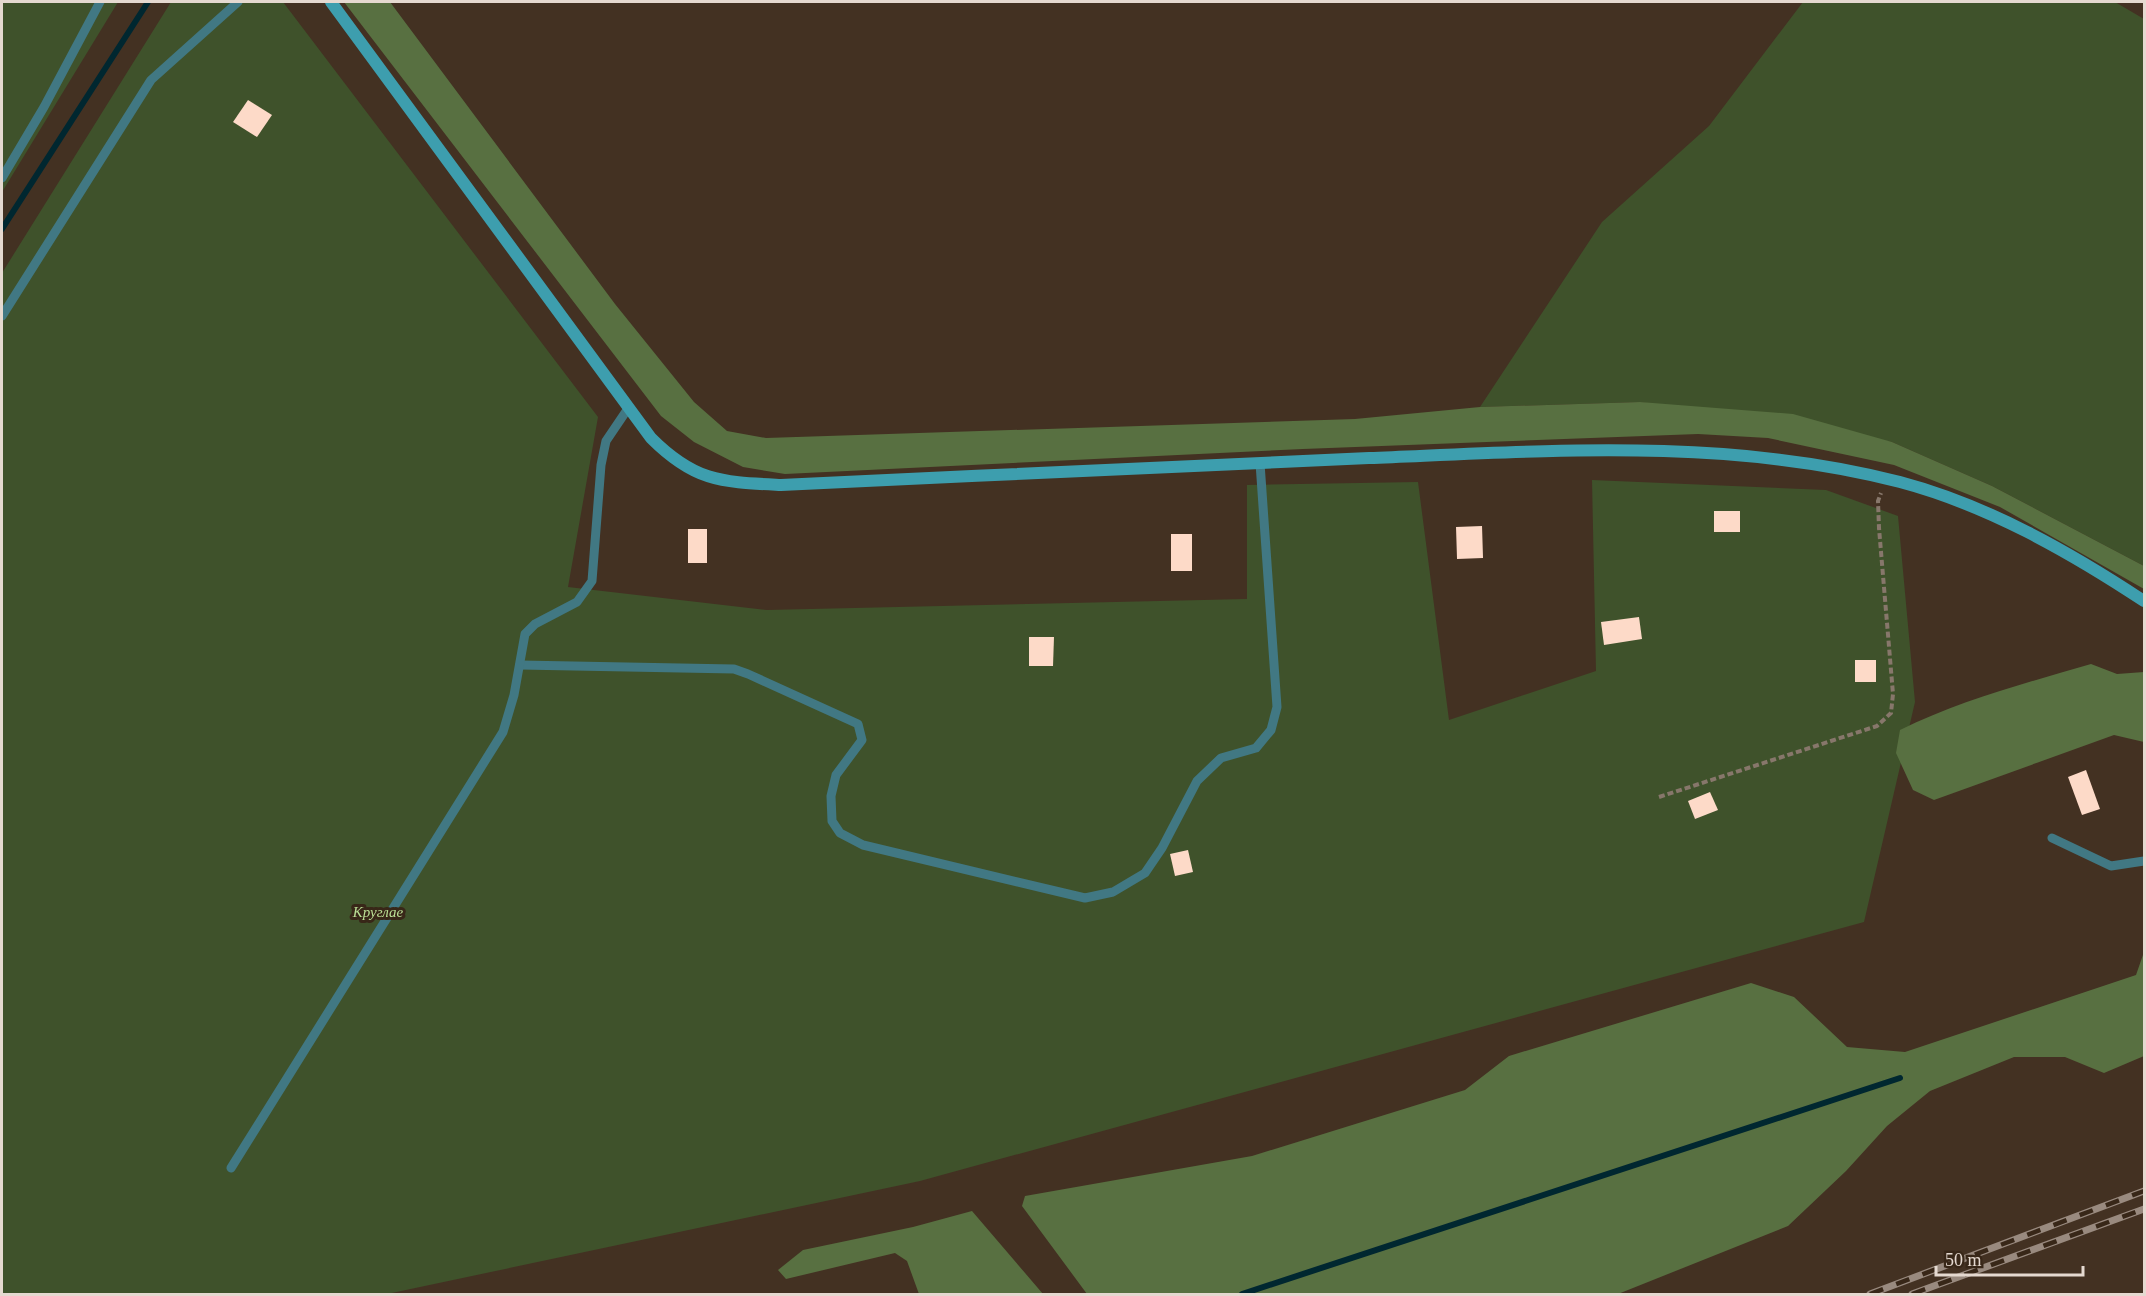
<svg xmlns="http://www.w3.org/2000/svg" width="2146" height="1296" font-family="Georgia,serif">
	<rect width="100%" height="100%" fill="#433122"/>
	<g fill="#3f522b">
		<path d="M2,2H118L2,192Z"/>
		<path d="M171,2H283L598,417L568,587L767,610L1247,599V485L1418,482L1449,720L1596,671L1592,480L1826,490L1898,516L1915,702L1864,922L920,1181L387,1294H2V273Z"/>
		<path d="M1803,2H2115L2144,19V566L1992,486L1892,442L1640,402L1480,407L1602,222L1709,126Z"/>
	</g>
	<g fill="#587041">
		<path d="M344,2H390L615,304L694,402L727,431L766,438L1355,419L1480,407L1640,402L1793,414L1892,442L1992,486L2144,566V589L2000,507L1894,465L1768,438L1698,434L1303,449L785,474L743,467L694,442L661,416Z"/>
		<path d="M2091,664L2117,674L2144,672V742L2114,735L1934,800L1913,790L1896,753L1900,730C1961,700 2026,683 2091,664Z"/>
		<path d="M2144,952V1056L2104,1073L2065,1057H2014L1930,1091L1887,1126L1846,1171L1788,1226L1618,1294H1087L1022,1206L1025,1196L1252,1156L1465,1090L1509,1056L1751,983L1794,997L1847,1047L1905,1052L2136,975Z"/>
		<path d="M972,1211L1043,1294H919L907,1261L895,1253L786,1279L778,1270L803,1250L913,1227Z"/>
	</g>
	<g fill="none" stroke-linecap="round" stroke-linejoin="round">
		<g stroke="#002730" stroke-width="6">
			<path d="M2,229L148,2"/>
			<path d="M1242,1294L1900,1078"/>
		</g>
	</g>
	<g fill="#fddac8">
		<path d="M248,100L272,115L257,137L233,122Z"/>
		<rect x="1714" y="511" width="26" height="21"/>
		<path d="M1482,526L1483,558L1457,559L1456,527Z"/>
		<rect x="688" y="529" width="19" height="34"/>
		<rect x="1171" y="534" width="21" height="37"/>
		<path d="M1639,617L1642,639L1604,645L1601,622Z"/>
		<path d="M1029,637H1054L1053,666H1029Z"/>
		<rect x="1855" y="660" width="21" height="22"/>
		<path d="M2086,770L2100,809L2082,815L2068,777Z"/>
		<path d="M1710,792L1718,810L1695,819L1688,801Z"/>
		<path d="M1188,850L1193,872L1175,876L1170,854Z"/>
	</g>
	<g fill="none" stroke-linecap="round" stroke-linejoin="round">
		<path stroke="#87776b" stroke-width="4" stroke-dasharray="6 3" stroke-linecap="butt" d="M1659,797L1877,726L1891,713L1893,694L1879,528L1878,501L1881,493"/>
		<g stroke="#417883" stroke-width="9">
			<path d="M2,178L44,107L100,2"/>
			<path d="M2,316L151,80L238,2"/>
			<path d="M520,665L734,669L748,674L858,724L862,740L836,775L831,796L832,821L840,833L863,845L1085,898L1113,892L1145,873L1162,848L1197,781L1221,758L1256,748L1271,730L1277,707L1260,463"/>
			<path d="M2052,838L2111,866L2144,861"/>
			<path d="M231,1168L503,732L514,695L525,634L535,624L577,602L592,581L601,465L606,441L629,407"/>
		</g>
		<path stroke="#3d9eae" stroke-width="12" d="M331,2L651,438C695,482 721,482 781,485C977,476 1173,466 1369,458C1546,451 1727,437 1900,482C1987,505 2070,552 2144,601"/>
		<defs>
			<g id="rail">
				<path d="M1870,1294L2144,1191"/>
				<path d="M1912,1294L2144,1209"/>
			</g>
		</defs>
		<use href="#rail" stroke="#998a7f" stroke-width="7"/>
		<use href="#rail" stroke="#382718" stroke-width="4.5" stroke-dasharray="14" stroke-linecap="butt"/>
	</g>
	<g text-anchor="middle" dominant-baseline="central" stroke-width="6" stroke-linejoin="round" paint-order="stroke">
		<g font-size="15" font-style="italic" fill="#badf95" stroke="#382718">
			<text x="378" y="912">Круглае</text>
		</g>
	</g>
	<rect width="2146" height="1296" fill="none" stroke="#e5d9d0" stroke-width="6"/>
	<path d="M1936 1266v9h147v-9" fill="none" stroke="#e5d9d0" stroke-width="3"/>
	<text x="1945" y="1266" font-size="18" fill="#e5d9d0" stroke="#382718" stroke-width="4.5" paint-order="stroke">50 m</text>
</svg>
